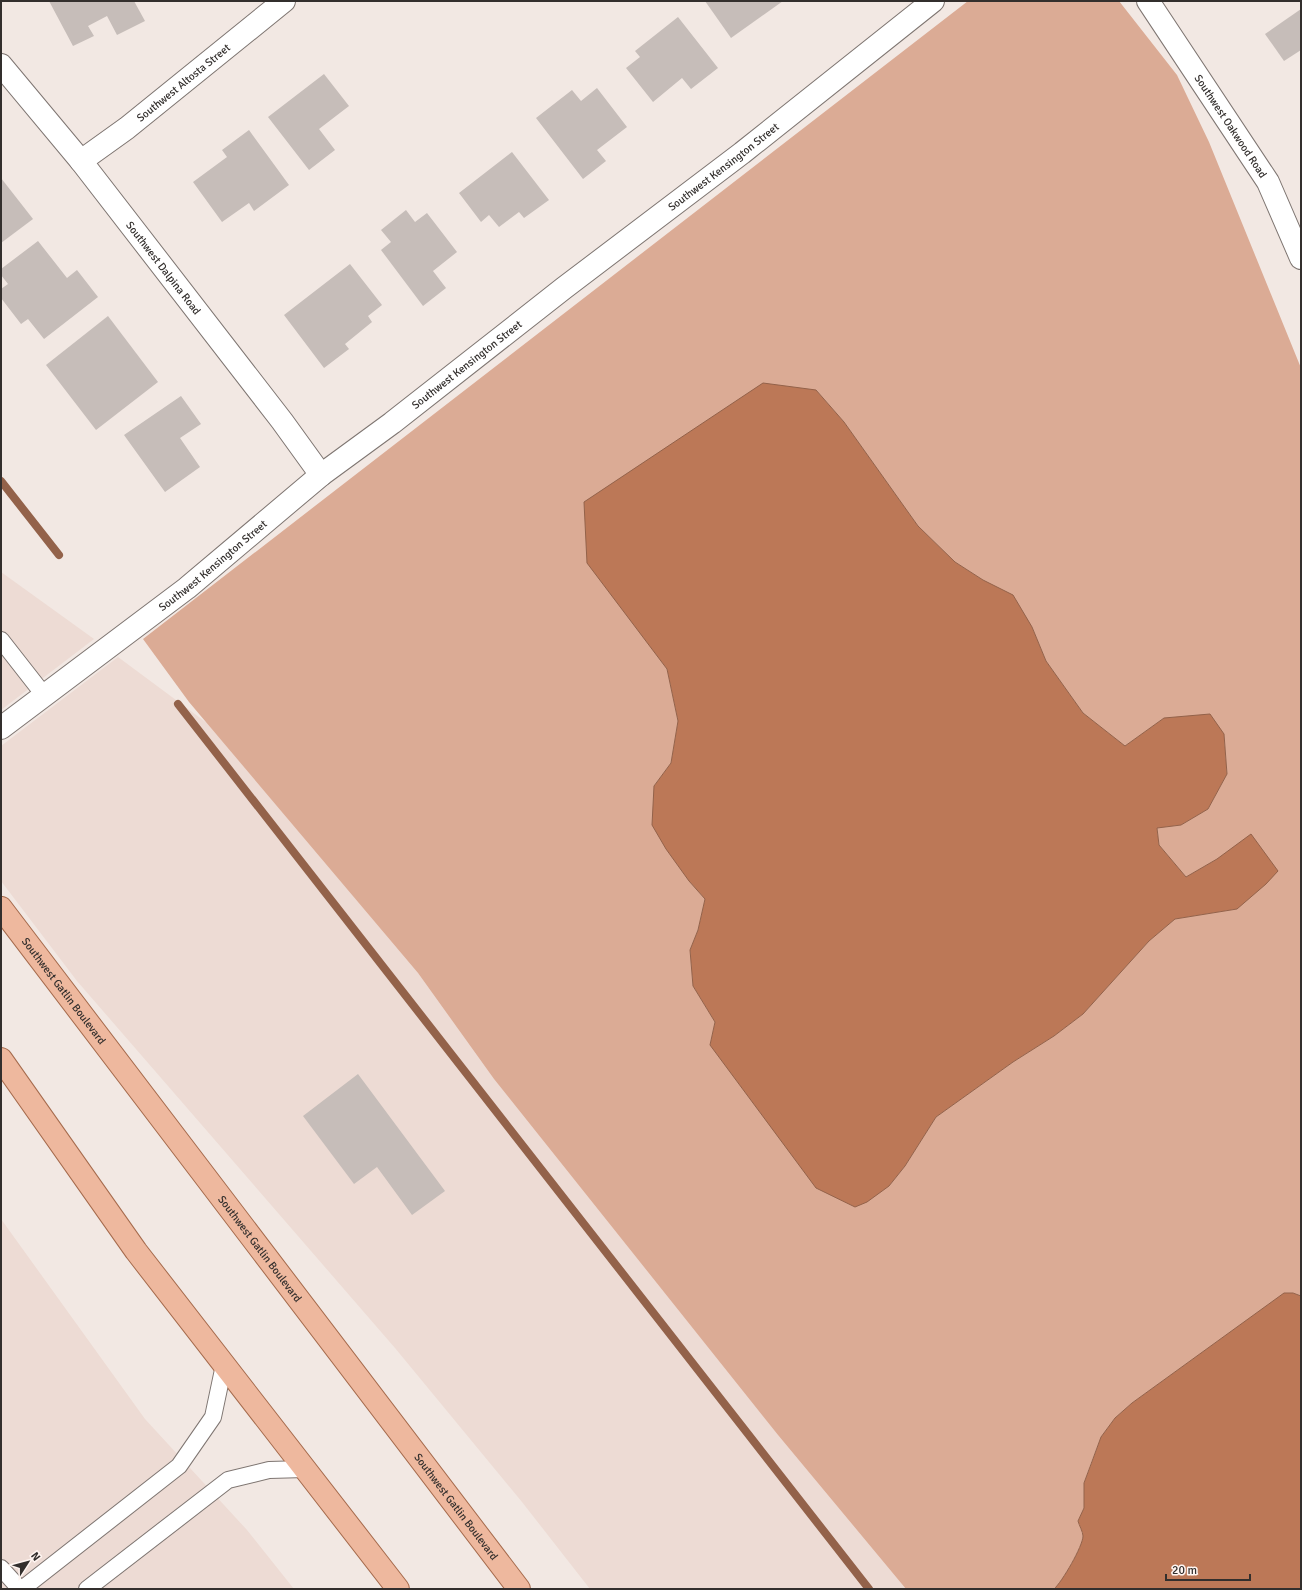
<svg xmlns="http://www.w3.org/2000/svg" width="1302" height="1590" font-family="Signika,sans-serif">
	<rect width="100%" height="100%" fill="#f2e8e3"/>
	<g fill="#eddbd4">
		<path d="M1,572L94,639L1,710Z"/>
		<path d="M118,657L207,723L418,973L494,1079L778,1435L906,1589H590L522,1502L395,1348L77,981L1,881V746Z"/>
		<path d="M1,1219L145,1419L247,1530L294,1589H1Z"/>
	</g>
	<path fill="#dbab95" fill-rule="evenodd" d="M968,1H1119L1177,75L1209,142L1301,368V1296L1293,1293L1225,1336L1132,1403L1115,1418L1101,1437L1091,1463L1084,1483V1508L1078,1521C1079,1525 1083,1532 1083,1536C1083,1546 1062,1582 1054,1589H906L778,1435L494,1079L418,973L189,702L143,639ZM816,390L844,422L918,526L955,562L983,580L1032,627L1046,661L1083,713L1125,746L1164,718L1224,734L1227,774L1208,809L1181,825L1157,827L1159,845L1186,877L1217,859L1237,909L1175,919L1149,941L1083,1014L1054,1036L1013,1062L936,1117L905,1166L889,1186L710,1045L715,1022L693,986L690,950L698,930L705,899L689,881L654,786L671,763L678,721L667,669L637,627Z"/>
	<g fill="#bc7857" stroke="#93624a">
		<path d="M763,383L816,390L844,422L918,526L955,562L983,580L1013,595L1032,627L1046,661L1083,713L1125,746L1164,718L1210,714L1224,734L1227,774L1208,809L1181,825L1157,828L1159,845L1186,877L1217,859L1251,834L1278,871L1266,884L1237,909L1175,919L1149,941L1083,1014L1054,1036L1013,1062L936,1117L905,1166L889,1186L867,1202L855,1207L816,1188L710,1045L715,1022L693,986L690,950L698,930L705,899L689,881L666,849L652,825L654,786L671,763L678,721L667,669L587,563L584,502Z"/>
		<path d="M1284,1293H1293L1301,1296V1589H1054C1062,1582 1083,1546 1083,1536C1083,1532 1079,1525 1078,1521L1084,1508V1483L1101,1437L1115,1418L1132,1403Z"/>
	</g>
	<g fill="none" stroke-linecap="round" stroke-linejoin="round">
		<g stroke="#93624a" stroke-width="8">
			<path d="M1,481L59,555"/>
			<path d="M178,704L869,1589"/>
		</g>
	</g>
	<g fill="#c6bdb9">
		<path d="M49,1H134L145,21L117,35L107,16L88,26L94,36L73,46Z"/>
		<path d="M705,1H783L731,38Z"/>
		<path d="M1301,9V50L1284,61L1265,34Z"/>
		<path d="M678,17L718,68L691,89L682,78L653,102L626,68L640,57L635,51Z"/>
		<path d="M324,74L349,106L319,129L335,150L309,170L268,117Z"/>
		<path d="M597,88L627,127L597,150L606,161L583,179L536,118L572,90L581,101Z"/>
		<path d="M249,130L289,185L254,211L249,203L222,222L193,182L227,157L222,150Z"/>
		<path d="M512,152L549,200L524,218L519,212L499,227L489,215L481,222L459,193Z"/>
		<path d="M1,178L33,219L1,243Z"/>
		<path d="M406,210L415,222L427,213L457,252L433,271L446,288L423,306L381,250L391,242L381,230Z"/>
		<path d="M38,241L67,278L77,270L98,297L44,339L28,319L21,324L1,298V289L8,284L1,275V269Z"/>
		<path d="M350,264L382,305L368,316L372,322L345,344L349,349L324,368L284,315Z"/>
		<path d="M108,316L158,382L96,430L46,365Z"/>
		<path d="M181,396L201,424L180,438L200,467L165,492L124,435Z"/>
		<path d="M358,1074L445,1191L412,1215L377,1167L354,1184L303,1116Z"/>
	</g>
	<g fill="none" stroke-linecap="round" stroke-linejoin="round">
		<defs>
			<g id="service">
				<path d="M1,640L44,695"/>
				<path d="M1,1568L20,1589"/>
				<path d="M22,1589L179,1466L213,1417L224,1365"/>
				<path d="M87,1589L228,1480L269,1470L305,1469"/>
			</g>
			<g id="minor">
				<path id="s1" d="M1148,1L1268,182L1301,258"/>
				<path id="s2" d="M1,65L81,161L282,421L321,475"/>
				<path id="s3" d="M81,161L127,128L284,1"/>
				<path id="s4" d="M1,728L187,588L321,475L392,423L564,288L742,153L933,1"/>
			</g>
			<g id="primary">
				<path id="s5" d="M1,908L519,1589"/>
				<path d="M1,1059L136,1251L398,1589"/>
			</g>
		</defs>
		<use href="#service" stroke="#7e7571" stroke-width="18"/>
		<use href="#minor" stroke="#7e7571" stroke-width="24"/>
		<use href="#primary" stroke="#a56a4c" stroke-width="24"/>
		<use href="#service" stroke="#fff" stroke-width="16"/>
		<use href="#minor" stroke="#fff" stroke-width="22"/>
		<use href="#primary" stroke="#eeb89e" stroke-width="22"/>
	</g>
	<g text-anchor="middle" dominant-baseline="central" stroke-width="4" stroke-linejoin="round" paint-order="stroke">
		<g font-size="11" fill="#332f2d" stroke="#fff5f1">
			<text stroke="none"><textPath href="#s3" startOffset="129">Southwest Altosta Street</textPath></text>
			<text stroke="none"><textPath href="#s1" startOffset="150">Southwest Oakwood Road</textPath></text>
			<text stroke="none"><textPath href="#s4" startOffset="915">Southwest Kensington Street</textPath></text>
			<text stroke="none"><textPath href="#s2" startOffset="260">Southwest Dalpina Road</textPath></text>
			<text stroke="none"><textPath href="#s4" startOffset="591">Southwest Kensington Street</textPath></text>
			<text stroke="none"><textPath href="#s4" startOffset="267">Southwest Kensington Street</textPath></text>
			<text stroke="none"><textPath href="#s5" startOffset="104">Southwest Gatlin Boulevard</textPath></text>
			<text stroke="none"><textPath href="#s5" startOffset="428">Southwest Gatlin Boulevard</textPath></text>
			<text stroke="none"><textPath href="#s5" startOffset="752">Southwest Gatlin Boulevard</textPath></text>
		</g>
	</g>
	<rect width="1302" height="1590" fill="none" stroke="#332f2d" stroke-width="4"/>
	<g transform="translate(28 1562) rotate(54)" stroke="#fff5f1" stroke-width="3" paint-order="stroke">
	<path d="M0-3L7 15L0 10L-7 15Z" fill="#332f2d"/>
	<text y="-6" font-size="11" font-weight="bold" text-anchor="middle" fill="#332f2d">N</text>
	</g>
	<path d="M1166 1574v6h84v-6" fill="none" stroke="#332f2d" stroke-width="2"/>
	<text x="1172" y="1574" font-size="12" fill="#332f2d" stroke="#fff5f1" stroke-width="3" paint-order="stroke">20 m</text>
</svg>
